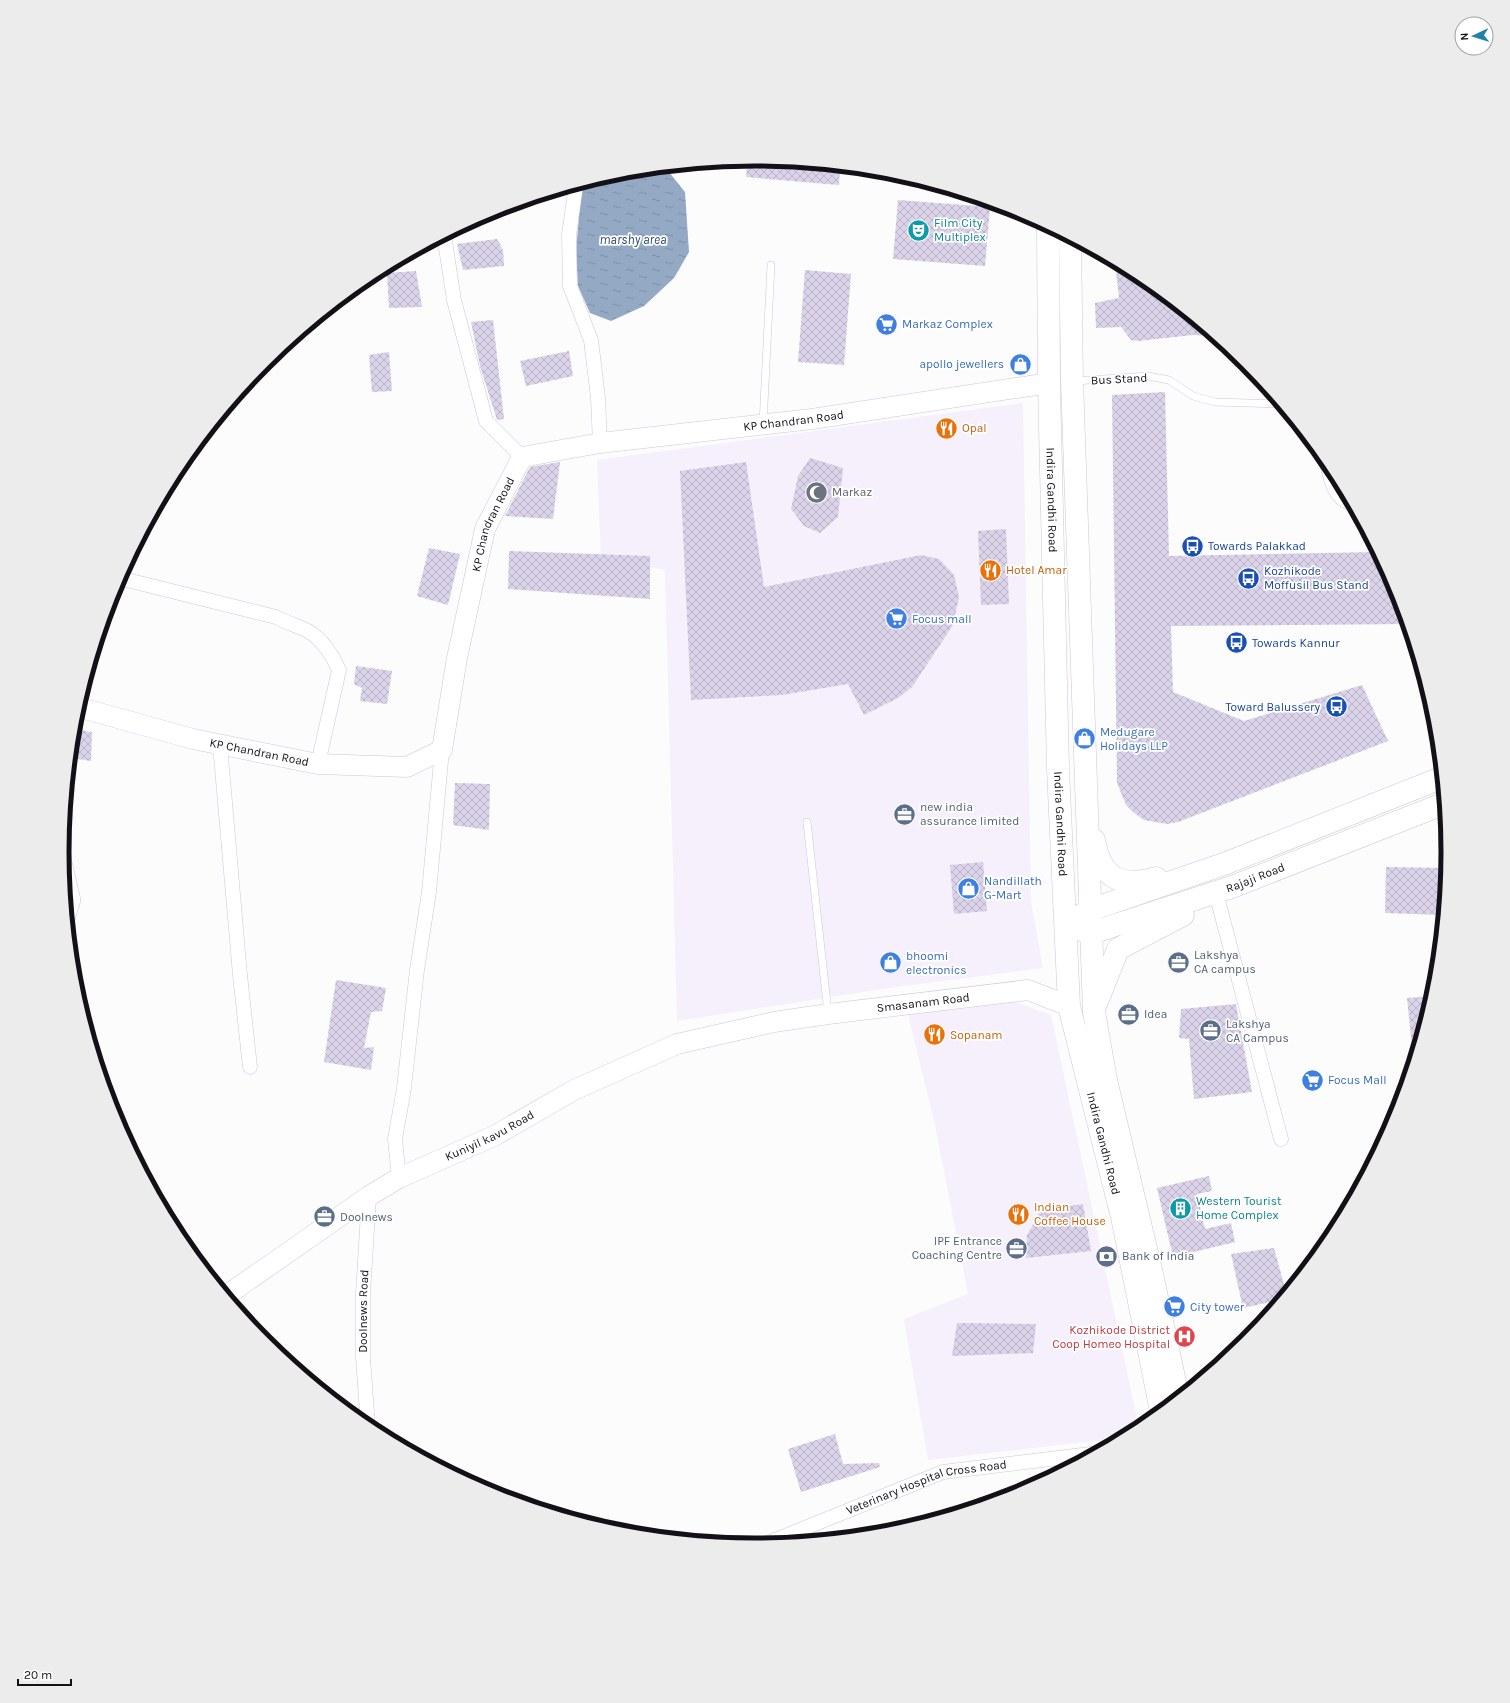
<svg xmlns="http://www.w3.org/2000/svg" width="1510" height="1703" font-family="Karla,sans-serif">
	<defs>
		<pattern id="water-ripples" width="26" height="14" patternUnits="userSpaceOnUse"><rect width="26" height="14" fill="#94a9c4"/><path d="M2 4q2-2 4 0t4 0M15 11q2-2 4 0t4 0" fill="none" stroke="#7f90a8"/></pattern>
		<pattern id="building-cross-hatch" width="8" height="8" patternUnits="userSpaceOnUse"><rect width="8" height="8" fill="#dbd3e9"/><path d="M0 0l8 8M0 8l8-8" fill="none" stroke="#bbb4c7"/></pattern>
	</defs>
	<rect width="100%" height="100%" fill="#fcfcfc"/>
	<g fill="#f5f0fc">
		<path d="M1023,403L1031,902L1043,968L889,988L677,1021L665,570L601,558L597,460Z"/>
		<path d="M1010,1000L1051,1015L1139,1428L1120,1438L928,1460L904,1319L968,1294L935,1125L908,1014Z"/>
	</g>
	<path fill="url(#water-ripples)" d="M665,167L685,192L689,252L674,278L644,306L611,321L590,313L578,286L576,251L582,183L620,172Z"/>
	<g fill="url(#building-cross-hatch)">
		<path d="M755,158L840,167L839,185L746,177L748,159Z"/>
		<path d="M898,200L990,207L985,266L893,259Z"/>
		<path d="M497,239L503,250L504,266L463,270L457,244Z"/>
		<path d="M1115,262L1140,275L1214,336L1193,335L1138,341L1131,340L1121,327L1096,328L1095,303L1119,298Z"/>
		<path d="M805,270L851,274L844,365L798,362Z"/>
		<path d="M416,271L422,307L389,308L387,273Z"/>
		<path d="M493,320L504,419L497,420L480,366L471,322Z"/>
		<path d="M569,351L573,376L526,386L520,361Z"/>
		<path d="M389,352L392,391L372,392L369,355Z"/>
		<path d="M1165,392L1169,556L1377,552L1395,587L1407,624L1171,626L1173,692L1244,721L1362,685L1388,741L1178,822L1167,824L1144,820L1134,813L1126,805L1117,783L1112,395Z"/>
		<path d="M810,458L843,468L838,517L820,533L804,526L791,509L798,476Z"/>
		<path d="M560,462L553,519L505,516L530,467Z"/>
		<path d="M746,462L764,587L921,555L939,559L954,575L959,597L953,625L912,687L898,698L864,715L848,684L782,695L691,700L680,471Z"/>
		<path d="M1006,529L1009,604L981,605L978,531Z"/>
		<path d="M429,548L460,554L448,605L417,596Z"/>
		<path d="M509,551L650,556V599L508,589Z"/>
		<path d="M356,666L392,671L387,704L360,701L362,688L354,684Z"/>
		<path d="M74,729L92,732L91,761L71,758Z"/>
		<path d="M455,783L490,784L489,830L453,825Z"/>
		<path d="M983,862L987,911L954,914L950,865Z"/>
		<path d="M1386,867L1446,868L1442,915L1385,913Z"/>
		<path d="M336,980L386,988L382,1011L371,1012L364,1048L374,1047L371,1070L324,1062Z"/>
		<path d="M1432,996L1413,1057L1407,998Z"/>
		<path d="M1236,1004L1252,1092L1194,1099L1189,1039L1179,1038L1181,1009Z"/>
		<path d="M1209,1176L1212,1191L1197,1194L1205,1229L1231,1223L1235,1242L1173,1257L1157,1188Z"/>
		<path d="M1083,1204L1091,1251L1026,1258L1027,1235L1041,1210Z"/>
		<path d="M1274,1248L1286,1292L1279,1300L1243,1308L1231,1254Z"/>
		<path d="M957,1323L1036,1324L1033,1353L952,1356Z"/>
		<path d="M835,1434L843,1464L879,1463L880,1467L801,1492L788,1449Z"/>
	</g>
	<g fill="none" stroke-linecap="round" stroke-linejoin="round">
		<defs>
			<g id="lane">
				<path d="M1074,381L1148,376L1169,380L1193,396L1215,402L1280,404"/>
				<path d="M763,424L771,265"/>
				<path d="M1321,454C1327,475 1328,502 1353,508"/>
				<path d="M807,822L828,1013"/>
				<path d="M63,840L77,900L69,927"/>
			</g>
			<g id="street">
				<path d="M576,185L569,235L570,286L591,340L598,398L600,443"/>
				<path d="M444,235L454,300L486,421L522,457"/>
				<path d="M119,578L276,617C287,623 298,626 308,631C322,639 333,656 339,670L318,764"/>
				<path d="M220,745L240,975L250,1067"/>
				<path d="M1217,897L1281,1139"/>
				<path d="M399,1178L395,1139L404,1088L417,970L429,892L442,750"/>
				<path id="s1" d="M368,1426L363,1358V1294L369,1196"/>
				<path id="s2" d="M768,1543L943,1472L1091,1454"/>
			</g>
			<g id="secondary">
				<path id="s3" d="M78,707L193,739L318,764L407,767L442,750L457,658L485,529L522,457L600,443L812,419L1049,383"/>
				<path id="s4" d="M227,1295L369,1196L399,1178L494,1136L574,1090L677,1044L774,1022L828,1014L1028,990L1069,1006"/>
			</g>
			<g id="primary">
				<path id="s5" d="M1048,226L1049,383L1058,769L1069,1006L1122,1217L1161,1411"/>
				<path d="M1070,238L1072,381L1094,1012L1106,1080L1152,1274L1178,1396"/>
				<path d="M1094,840C1101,878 1119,888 1156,878"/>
				<path d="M1078,917L1090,910L1224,864L1441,778"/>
				<path id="s6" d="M1078,929L1091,933L1232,887L1443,804"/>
				<path d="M1097,1002L1118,949L1183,915"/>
			</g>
		</defs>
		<use href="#lane" stroke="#cdc5db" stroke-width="8"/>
		<use href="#street" stroke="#cdc5db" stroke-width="15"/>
		<use href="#secondary" stroke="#cdc5db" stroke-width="21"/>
		<use href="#primary" stroke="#cdc5db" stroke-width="23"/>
		<use href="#lane" stroke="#fff" stroke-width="7"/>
		<use href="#street" stroke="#fff" stroke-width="14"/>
		<use href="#secondary" stroke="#fff" stroke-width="20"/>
		<use href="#primary" stroke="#fff" stroke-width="22"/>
	</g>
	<defs>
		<symbol id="theatre-disc" viewBox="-11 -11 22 22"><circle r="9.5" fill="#0f9aa8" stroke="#fff"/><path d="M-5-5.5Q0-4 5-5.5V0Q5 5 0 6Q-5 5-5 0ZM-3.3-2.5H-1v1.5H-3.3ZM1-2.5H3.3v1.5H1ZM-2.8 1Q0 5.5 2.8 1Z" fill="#fff"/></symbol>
		<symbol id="supermarket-disc" viewBox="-11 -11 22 22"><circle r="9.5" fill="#3f7fe0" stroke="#fff"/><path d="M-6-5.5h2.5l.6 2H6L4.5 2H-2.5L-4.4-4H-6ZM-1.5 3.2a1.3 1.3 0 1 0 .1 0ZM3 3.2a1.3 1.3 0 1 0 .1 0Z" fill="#fff"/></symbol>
		<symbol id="shop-disc" viewBox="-11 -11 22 22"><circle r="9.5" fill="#3f7fe0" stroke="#fff"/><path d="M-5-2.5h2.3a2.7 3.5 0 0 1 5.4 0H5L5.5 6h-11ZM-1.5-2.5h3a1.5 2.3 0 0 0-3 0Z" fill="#fff"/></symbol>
		<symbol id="restaurant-disc" viewBox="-11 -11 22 22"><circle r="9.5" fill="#e8710a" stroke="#fff"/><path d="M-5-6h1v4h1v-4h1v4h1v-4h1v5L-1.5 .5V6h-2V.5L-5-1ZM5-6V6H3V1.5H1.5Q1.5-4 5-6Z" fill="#fff"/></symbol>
		<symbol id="mosque-disc" viewBox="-11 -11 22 22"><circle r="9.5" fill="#6b7280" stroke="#fff"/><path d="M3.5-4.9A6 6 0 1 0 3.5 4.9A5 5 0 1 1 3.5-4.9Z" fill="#fff"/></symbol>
		<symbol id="bus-disc" viewBox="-11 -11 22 22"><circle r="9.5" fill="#1a4fb4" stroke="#fff"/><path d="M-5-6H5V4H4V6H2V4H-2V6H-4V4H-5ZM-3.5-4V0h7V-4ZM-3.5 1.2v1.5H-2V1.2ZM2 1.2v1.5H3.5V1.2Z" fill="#fff"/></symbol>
		<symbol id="office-disc" viewBox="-11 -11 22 22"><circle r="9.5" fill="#5c6f8a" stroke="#fff"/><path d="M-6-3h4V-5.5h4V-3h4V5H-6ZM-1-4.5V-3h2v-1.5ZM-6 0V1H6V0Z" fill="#fff"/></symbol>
		<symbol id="building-disc" viewBox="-11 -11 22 22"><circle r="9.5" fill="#0f9aa8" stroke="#fff"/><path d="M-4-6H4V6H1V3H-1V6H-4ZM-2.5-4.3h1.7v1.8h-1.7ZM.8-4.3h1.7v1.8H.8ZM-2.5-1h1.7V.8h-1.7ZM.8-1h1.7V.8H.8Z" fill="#fff"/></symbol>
		<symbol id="bank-disc" viewBox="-11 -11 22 22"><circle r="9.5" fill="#5c6f8a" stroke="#fff"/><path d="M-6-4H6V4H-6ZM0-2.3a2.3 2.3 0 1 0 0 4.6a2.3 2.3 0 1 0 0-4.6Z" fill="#fff"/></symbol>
		<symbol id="hospital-disc" viewBox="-11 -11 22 22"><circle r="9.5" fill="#e0444e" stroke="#fff"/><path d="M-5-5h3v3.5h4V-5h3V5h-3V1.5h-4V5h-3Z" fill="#fff"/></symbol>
	</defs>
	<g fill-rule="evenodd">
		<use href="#theatre-disc" x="906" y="218" width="25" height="25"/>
		<use href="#supermarket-disc" x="874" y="312" width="25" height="25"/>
		<use href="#shop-disc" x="1008" y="352" width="25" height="25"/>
		<use href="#restaurant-disc" x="934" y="416" width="25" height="25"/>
		<use href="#mosque-disc" x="804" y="480" width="25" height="25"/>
		<use href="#bus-disc" x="1180" y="534" width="25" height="25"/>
		<use href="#restaurant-disc" x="978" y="558" width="25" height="25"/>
		<use href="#bus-disc" x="1236" y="566" width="25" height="25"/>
		<use href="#supermarket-disc" x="884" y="606" width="25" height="25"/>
		<use href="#bus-disc" x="1224" y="630" width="25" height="25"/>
		<use href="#bus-disc" x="1324" y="694" width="25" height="25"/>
		<use href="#shop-disc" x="1072" y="726" width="25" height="25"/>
		<use href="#office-disc" x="892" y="802" width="25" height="25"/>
		<use href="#shop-disc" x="956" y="876" width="25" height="25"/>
		<use href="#office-disc" x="1166" y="950" width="25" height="25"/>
		<use href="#shop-disc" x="878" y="950" width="25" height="25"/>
		<use href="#office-disc" x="1116" y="1002" width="25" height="25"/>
		<use href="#office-disc" x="1198" y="1018" width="25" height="25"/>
		<use href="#restaurant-disc" x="922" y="1022" width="25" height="25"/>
		<use href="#supermarket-disc" x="1300" y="1068" width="25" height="25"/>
		<use href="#building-disc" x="1168" y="1196" width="25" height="25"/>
		<use href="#restaurant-disc" x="1006" y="1202" width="25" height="25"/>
		<use href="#office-disc" x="312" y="1204" width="25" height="25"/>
		<use href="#office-disc" x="1004" y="1236" width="25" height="25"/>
		<use href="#bank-disc" x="1094" y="1244" width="25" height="25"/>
		<use href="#supermarket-disc" x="1162" y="1294" width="25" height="25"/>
		<use href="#hospital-disc" x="1172" y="1324" width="25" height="25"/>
	</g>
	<g text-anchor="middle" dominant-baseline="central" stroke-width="3.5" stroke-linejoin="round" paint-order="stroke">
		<g font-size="12" fill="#0d838f" stroke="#fff" text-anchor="start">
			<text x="934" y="223">Film City<tspan x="934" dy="14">Multiplex</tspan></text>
			<text x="1196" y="1201">Western Tourist<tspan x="1196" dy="14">Home Complex</tspan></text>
		</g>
		<g font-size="12" fill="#366cbe" stroke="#fff" text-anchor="start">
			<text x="902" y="324">Markaz Complex</text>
			<text x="1004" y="364" text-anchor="end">apollo jewellers</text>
			<text x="912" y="619">Focus mall</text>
			<text x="1100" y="732">Medugare<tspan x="1100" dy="14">Holidays LLP</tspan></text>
			<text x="984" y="881">Nandillath<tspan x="984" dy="14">G-Mart</tspan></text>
			<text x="906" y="956">bhoomi<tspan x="906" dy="14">electronics</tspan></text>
			<text x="1328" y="1080">Focus Mall</text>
			<text x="1190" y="1307">City tower</text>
		</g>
		<g font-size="12" fill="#131017" stroke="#fff">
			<text transform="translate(1119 379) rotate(-3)">Bus Stand</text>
			<text stroke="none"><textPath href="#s3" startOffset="955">KP Chandran Road</textPath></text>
			<text stroke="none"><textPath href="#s5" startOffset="274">Indira Gandhi Road</textPath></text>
			<text stroke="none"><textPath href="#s3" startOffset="607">KP Chandran Road</textPath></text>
			<text stroke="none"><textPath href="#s3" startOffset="187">KP Chandran Road</textPath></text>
			<text stroke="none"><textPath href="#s5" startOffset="598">Indira Gandhi Road</textPath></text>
			<text stroke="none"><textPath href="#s6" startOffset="187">Rajaji Road</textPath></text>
			<text stroke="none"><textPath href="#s4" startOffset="767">Smasanam Road</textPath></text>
			<text stroke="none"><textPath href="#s4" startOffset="308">Kuniyil kavu Road</textPath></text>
			<text stroke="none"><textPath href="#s5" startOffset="922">Indira Gandhi Road</textPath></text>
			<text stroke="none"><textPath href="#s1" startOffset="115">Doolnews Road</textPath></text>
			<text stroke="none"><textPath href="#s2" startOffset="169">Veterinary Hospital Cross Road</textPath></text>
		</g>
		<g font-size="12" fill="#c56008" stroke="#fff" text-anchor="start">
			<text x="962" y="428">Opal</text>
			<text x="1006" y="570">Hotel Amar</text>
			<text x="950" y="1035">Sopanam</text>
			<text x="1034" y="1207">Indian<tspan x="1034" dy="14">Coffee House</tspan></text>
		</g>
		<g font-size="12" fill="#5b616d" stroke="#fff" text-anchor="start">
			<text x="832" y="492">Markaz</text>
		</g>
		<g font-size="12" fill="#164399" stroke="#fff" text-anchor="start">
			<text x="1208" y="546">Towards Palakkad</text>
			<text x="1264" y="571">Kozhikode<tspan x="1264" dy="14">Moffusil Bus Stand</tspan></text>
			<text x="1252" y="643">Towards Kannur</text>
			<text x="1320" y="707" text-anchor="end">Toward Balussery</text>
		</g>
		<g font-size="12" fill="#4e5e75" stroke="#fff" text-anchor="start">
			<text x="920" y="807">new india<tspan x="920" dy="14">assurance limited</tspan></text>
			<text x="1194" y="955">Lakshya<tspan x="1194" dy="14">CA campus</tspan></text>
			<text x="1144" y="1014">Idea</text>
			<text x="1226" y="1024">Lakshya<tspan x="1226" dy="14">CA Campus</tspan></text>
			<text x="340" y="1217">Doolnews</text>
			<text x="1002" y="1241" text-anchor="end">IPF Entrance<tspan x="1002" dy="14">Coaching Centre</tspan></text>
			<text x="1122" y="1256">Bank of India</text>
		</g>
		<g font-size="12" fill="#be3a42" stroke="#fff" text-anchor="end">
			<text x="1170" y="1330">Kozhikode District<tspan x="1170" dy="14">Coop Homeo Hospital</tspan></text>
		</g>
		<g font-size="13" font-style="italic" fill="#29486f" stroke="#fff">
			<text x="633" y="239">marshy area</text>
		</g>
	</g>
	<path d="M0 0H1510V1703H0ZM69 852a686 686 0 1 1 1372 0a686 686 0 1 1-1372 0Z" fill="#ececec" fill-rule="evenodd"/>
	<path fill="none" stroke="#131017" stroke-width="5" d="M69 852a686 686 0 1 1 1372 0a686 686 0 1 1-1372 0Z"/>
	<g transform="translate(1474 36) rotate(266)"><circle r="19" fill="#ffffff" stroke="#a19fa2"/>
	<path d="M0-3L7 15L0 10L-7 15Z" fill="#2181ad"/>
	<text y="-6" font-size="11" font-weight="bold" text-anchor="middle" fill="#131017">N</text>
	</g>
	<path d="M18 1679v6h53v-6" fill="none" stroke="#131017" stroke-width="2"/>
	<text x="24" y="1679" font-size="12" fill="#131017" stroke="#ffffff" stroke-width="3" paint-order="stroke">20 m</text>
</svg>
